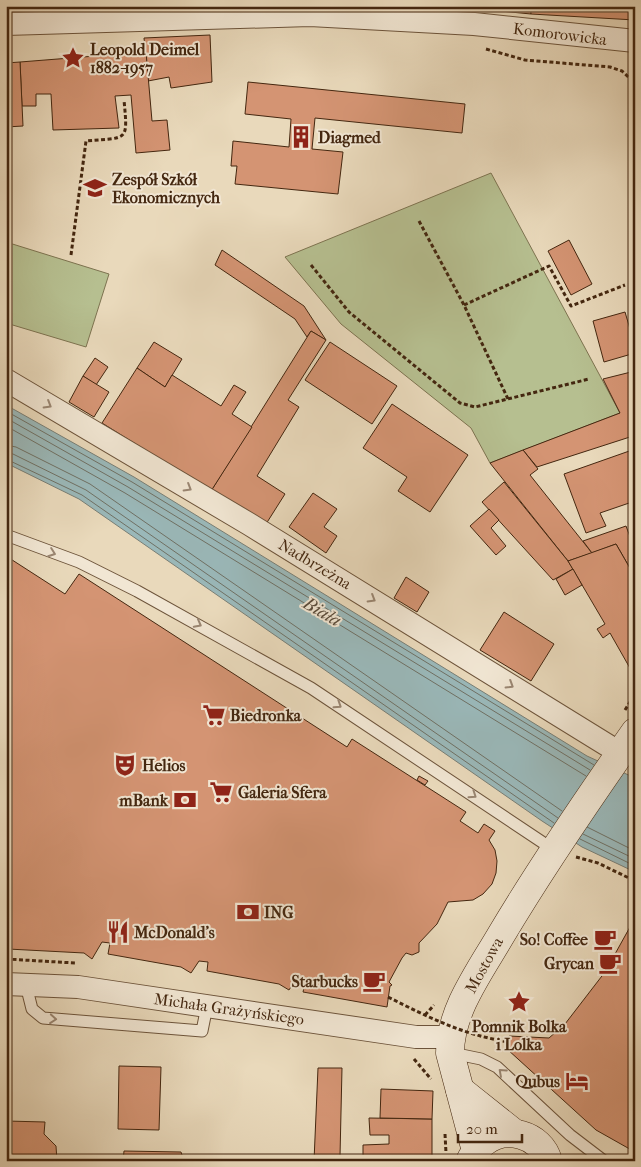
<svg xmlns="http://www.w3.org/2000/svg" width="641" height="1167" font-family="'IM FELL French Canon',serif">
	<rect width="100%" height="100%" fill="#e9d9bb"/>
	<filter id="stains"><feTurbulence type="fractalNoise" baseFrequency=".004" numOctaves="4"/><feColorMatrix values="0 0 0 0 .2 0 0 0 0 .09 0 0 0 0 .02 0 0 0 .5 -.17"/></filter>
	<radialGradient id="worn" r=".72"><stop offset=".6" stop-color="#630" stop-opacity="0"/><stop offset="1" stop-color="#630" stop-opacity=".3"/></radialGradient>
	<g fill="#b6bf90" stroke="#7d7350">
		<path d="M491,173L620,413L490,463L471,428L341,324L285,257Z"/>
		<path d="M6,242L109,274L86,347L6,323Z"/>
	</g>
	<path fill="#9ab8b9" stroke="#787e75" d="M6,405L134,477L587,756L635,778V872L582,847L542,821L79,499L6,463Z"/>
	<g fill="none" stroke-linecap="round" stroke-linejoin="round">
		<g stroke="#6f7064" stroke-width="1">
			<path d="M6,411L132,482L594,765"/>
			<path d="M6,418L128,487L590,770"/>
			<path d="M6,426L125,493L586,776"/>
			<path d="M6,445L16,447L90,484L562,811"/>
			<path d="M6,452L13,454L86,490L558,818"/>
			<path d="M6,459L82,495L554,823"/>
			<path d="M587,827L635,851"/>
			<path d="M583,834L635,859"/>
			<path d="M580,839L635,866"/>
		</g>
	</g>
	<g fill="#d49473" stroke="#442710">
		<path d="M449,6H531V14Z"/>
		<path d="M531,6H635V20L531,14Z"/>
		<path d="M210,35L212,82L171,88L169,77L148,81L144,38Z"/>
		<path d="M146,52L152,121L167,120L170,150L136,153L131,95L115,96L119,128L53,130L51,94H36V106H22L20,62Z"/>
		<path d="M20,62L23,126L6,127V63Z"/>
		<path d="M248,82L465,104L462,133L315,118L312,149L343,152L338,194L235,184L237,166H231L233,141L289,147L291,119L245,114Z"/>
		<path d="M569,240L592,284L571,295L548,251Z"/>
		<path d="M222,250L304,306L326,340L311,331L307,337L295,319L215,265Z"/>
		<path d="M625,312L630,329L635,328V353L604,362L593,321Z"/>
		<path d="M311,331L326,340L288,400L299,407L257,476L285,494L266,524L211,491Z"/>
		<path d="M154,342L182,359L165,387L137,368Z"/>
		<path d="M330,342L397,386L372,424L305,380Z"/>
		<path d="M95,358L108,367L96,385L83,376Z"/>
		<path d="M137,368L165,387L172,375L221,406L234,385L246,392L232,414L252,427L211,491L102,423Z"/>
		<path d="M635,371V431L632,433L633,436L537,467L523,450L620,413L603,379Z"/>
		<path d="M83,376L109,392L94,417L69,402Z"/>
		<path d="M392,404L468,455L430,512L398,491L407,477L363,448Z"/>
		<path d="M635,449V501L600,513L606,526L586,533L564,474Z"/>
		<path d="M523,450L538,469L530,475L592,553L568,561L490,463Z"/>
		<path d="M504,482L568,561L573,569L553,580L482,502Z"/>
		<path d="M313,493L337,509L324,527L337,536L326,553L289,527Z"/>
		<path d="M489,509L499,520L491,528L506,546L496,555L470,526Z"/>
		<path d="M626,526L635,550V577L616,544L592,553L583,541Z"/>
		<path d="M616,544L635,577V677L610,633L603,638L597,629L605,624L568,561Z"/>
		<path d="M6,556L65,594L79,574L347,747L352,739L466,812L460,821L478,833L484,824L495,831L489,840L495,850L497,861L496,873L492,884L483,894L473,900L448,902L437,924L419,943V952L412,955L406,953L402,958L389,982L392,985L390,986L387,1007L303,992L305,984L294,982L289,990L279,984L207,971L208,962L199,961L191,973L181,967L108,954L110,943L102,942L92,959L84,953L8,949Z"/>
		<path d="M573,569L582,585L565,595L556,579Z"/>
		<path d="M406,577L429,592L417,612L394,598Z"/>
		<path d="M504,612L554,644L531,681L480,650Z"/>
		<path d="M419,776L428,781L425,785L417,780Z"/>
		<path d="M635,918V1152L596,1130L507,1049L509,1036L549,1038L565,1024L605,972Z"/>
		<path d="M119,1066L161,1067L159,1130L118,1129Z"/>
		<path d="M318,1068H342L340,1156H363V1145L389,1144V1135H370L369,1118L432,1119V1161H314Z"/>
		<path d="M381,1089L433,1091L432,1119L380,1118Z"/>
		<path d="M6,1121L45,1122L44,1134L56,1146L57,1161H6Z"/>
		<path d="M124,1151L181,1152L184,1161H123Z"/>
		<path d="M199,1157V1161H184V1158Z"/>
	</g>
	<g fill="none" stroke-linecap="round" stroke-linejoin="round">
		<defs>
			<g id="lane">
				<path d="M6,535L79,562L137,591L311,688L554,850"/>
				<path d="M26,985L32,1009L43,1018L202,1031L207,1006"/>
				<path d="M452,1053L481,1059L497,1067L570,1135L604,1161"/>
			</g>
			<g id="street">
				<path d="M6,24L310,15L474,24L635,41"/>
				<path d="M6,380L249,524L620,753"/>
				<path d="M6,984L78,987L416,1037H450"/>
			</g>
			<g id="secondary">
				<path d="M460,1090L514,1133"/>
				<path d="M476,1151L450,1053C450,1011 480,971 501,935C542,866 588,799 635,732"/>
				<path d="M470,1161C474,1154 477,1147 484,1142C505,1125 541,1134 548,1161"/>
			</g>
		</defs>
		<use href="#lane" stroke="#6d543b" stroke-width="13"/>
		<use href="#street" stroke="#6d543b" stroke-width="24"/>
		<use href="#secondary" stroke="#442710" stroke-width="29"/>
		<g stroke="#442710" stroke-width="3" stroke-dasharray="4 2.5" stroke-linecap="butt">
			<path d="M486,49L525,60L610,67L622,71L635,83"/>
			<path d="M419,221L464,305L508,399"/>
			<path d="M71,255L86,141C128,137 128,143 124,100"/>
			<path d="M311,265L349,312L460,403L475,407L589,379"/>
			<path d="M464,305L549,266L571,306L625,285"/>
			<path d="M625,710L635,694"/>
			<path d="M576,857L598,863L635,881"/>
			<path d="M6,959L75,963"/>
			<path d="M425,1015L434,1005"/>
			<path d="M414,1059L431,1079"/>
			<path d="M445,1134L446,1153"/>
		</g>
		<use href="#lane" stroke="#f1e6d3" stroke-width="11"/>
		<use href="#street" stroke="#f1e6d3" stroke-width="22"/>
		<use href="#secondary" stroke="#f1e6d3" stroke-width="28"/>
		<path stroke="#442710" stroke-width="3" stroke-dasharray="4 2.5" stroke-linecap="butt" d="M388,997C430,1018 461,1034 508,1042"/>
	</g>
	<defs><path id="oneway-chevron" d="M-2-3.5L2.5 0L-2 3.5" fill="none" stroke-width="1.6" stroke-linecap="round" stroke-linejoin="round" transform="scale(1.25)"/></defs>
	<g stroke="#9a8672">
		<use href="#oneway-chevron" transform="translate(48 405) rotate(31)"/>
		<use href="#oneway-chevron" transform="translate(188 488) rotate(31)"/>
		<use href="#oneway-chevron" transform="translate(52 553) rotate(20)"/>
		<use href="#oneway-chevron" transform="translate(372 599) rotate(31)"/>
		<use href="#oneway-chevron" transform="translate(198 624) rotate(28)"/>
		<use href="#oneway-chevron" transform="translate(510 685) rotate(32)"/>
		<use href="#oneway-chevron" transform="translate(338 705) rotate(33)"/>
		<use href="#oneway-chevron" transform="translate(473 795) rotate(34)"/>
		<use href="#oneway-chevron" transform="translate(53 1019) rotate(5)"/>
		<use href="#oneway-chevron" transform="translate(502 1072) rotate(-138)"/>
	</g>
	<defs>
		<symbol id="sight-bare" viewBox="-9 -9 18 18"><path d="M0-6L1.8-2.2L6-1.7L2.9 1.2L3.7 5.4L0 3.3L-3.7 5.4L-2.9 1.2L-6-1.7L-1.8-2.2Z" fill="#8f2418" stroke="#f1e6d3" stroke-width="2.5" paint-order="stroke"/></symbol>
		<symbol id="building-bare" viewBox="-9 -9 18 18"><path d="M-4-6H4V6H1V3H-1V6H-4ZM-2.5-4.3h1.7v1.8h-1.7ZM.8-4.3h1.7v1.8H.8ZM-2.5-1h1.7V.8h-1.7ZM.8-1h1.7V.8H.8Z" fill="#8f2418" stroke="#f1e6d3" stroke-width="2.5" paint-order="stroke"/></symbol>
		<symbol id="school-bare" viewBox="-9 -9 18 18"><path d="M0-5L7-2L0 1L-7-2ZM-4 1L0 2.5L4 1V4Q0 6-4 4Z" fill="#8f2418" stroke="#f1e6d3" stroke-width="2.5" paint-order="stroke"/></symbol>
		<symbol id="supermarket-bare" viewBox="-9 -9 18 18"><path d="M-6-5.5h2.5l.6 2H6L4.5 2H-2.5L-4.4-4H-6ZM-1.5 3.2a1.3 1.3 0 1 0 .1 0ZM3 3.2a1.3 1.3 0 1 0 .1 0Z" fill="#8f2418" stroke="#f1e6d3" stroke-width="2.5" paint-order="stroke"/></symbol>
		<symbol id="theatre-bare" viewBox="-9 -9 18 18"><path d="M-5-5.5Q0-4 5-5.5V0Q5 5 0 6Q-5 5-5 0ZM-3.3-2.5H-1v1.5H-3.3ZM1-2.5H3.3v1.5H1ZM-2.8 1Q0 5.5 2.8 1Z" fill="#8f2418" stroke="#f1e6d3" stroke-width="2.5" paint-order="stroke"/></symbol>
		<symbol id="bank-bare" viewBox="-9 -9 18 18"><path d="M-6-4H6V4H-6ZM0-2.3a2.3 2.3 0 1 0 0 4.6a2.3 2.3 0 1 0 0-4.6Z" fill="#8f2418" stroke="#f1e6d3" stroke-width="2.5" paint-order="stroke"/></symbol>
		<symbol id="restaurant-bare" viewBox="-9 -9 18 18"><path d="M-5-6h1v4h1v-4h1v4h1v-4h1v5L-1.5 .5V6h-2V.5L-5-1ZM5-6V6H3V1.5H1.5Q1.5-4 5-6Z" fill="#8f2418" stroke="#f1e6d3" stroke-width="2.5" paint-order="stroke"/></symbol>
		<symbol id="cafe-bare" viewBox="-9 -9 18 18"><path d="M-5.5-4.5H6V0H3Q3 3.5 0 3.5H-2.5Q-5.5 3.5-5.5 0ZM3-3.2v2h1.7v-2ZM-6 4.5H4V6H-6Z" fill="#8f2418" stroke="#f1e6d3" stroke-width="2.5" paint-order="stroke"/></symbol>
		<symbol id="hotel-bare" viewBox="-9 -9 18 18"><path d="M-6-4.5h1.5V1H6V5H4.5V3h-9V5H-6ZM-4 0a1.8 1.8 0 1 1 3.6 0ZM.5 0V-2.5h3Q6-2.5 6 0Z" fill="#8f2418" stroke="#f1e6d3" stroke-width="2.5" paint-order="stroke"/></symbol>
	</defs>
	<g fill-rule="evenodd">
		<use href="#sight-bare" x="57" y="42" width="32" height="32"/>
		<use href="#building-bare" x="285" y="121" width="32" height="32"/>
		<use href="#school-bare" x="79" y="172" width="32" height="32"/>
		<use href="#supermarket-bare" x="198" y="699" width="32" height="32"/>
		<use href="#theatre-bare" x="109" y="749" width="32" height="32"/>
		<use href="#supermarket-bare" x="205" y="776" width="32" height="32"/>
		<use href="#bank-bare" x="169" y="784" width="32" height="32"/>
		<use href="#bank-bare" x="232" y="896" width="32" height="32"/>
		<use href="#restaurant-bare" x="102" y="916" width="32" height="32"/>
		<use href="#cafe-bare" x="589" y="923" width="32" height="32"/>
		<use href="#cafe-bare" x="594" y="947" width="32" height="32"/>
		<use href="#cafe-bare" x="358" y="965" width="32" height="32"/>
		<use href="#sight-bare" x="503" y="986" width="32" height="32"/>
		<use href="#hotel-bare" x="561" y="1065" width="32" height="32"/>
	</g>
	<g text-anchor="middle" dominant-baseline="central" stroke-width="4" stroke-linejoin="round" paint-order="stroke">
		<g font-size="16" fill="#442710" stroke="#f1e6d3">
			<text transform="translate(560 34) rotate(7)">Komorowicka</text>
			<text transform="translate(315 564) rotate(31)">Nadbrzeżna</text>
			<text transform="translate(484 965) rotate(-61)">Mostowa</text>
			<text transform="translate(229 1009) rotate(8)">Michała Grażyńskiego</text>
		</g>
		<g font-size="16" font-weight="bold" fill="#442710" stroke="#f1e6d3" text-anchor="start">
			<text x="90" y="49">Leopold Deimel<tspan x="90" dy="18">1882-1957</tspan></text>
			<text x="318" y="137">Diagmed</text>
			<text x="112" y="179">Zespół Szkół<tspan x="112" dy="18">Ekonomicznych</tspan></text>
			<text x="230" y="715">Biedronka</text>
			<text x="142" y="765">Helios</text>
			<text x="238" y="792">Galeria Sfera</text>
			<text x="168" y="800" text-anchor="end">mBank</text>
			<text x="264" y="912">ING</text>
			<text x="134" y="932">McDonald's</text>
			<text x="588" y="939" text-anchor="end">So! Coffee</text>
			<text x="594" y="963" text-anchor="end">Grycan</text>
			<text x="358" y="981" text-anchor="end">Starbucks</text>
			<text x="519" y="1026" text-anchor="middle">Pomnik Bolka<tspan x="519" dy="18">i Lolka</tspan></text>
			<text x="560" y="1081" text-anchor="end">Qubus</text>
		</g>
		<g font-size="18" font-style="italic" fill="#5a4b3a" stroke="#f1e6d3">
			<text transform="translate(322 612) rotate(30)">Biała</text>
		</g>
	</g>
	<rect width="641" height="1167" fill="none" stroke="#e9d9bb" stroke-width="25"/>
	<rect x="8" y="8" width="626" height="1152" fill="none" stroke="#442710" stroke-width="2.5"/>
	<rect x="12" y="12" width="616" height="1142" fill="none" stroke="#442710"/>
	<path d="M458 1134v8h64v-8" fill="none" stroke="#442710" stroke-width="2.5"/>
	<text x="466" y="1134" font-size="15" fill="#442710" stroke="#f1e6d3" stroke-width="4" paint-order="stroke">20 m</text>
	<rect width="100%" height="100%" filter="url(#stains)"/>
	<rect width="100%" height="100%" fill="url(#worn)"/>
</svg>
